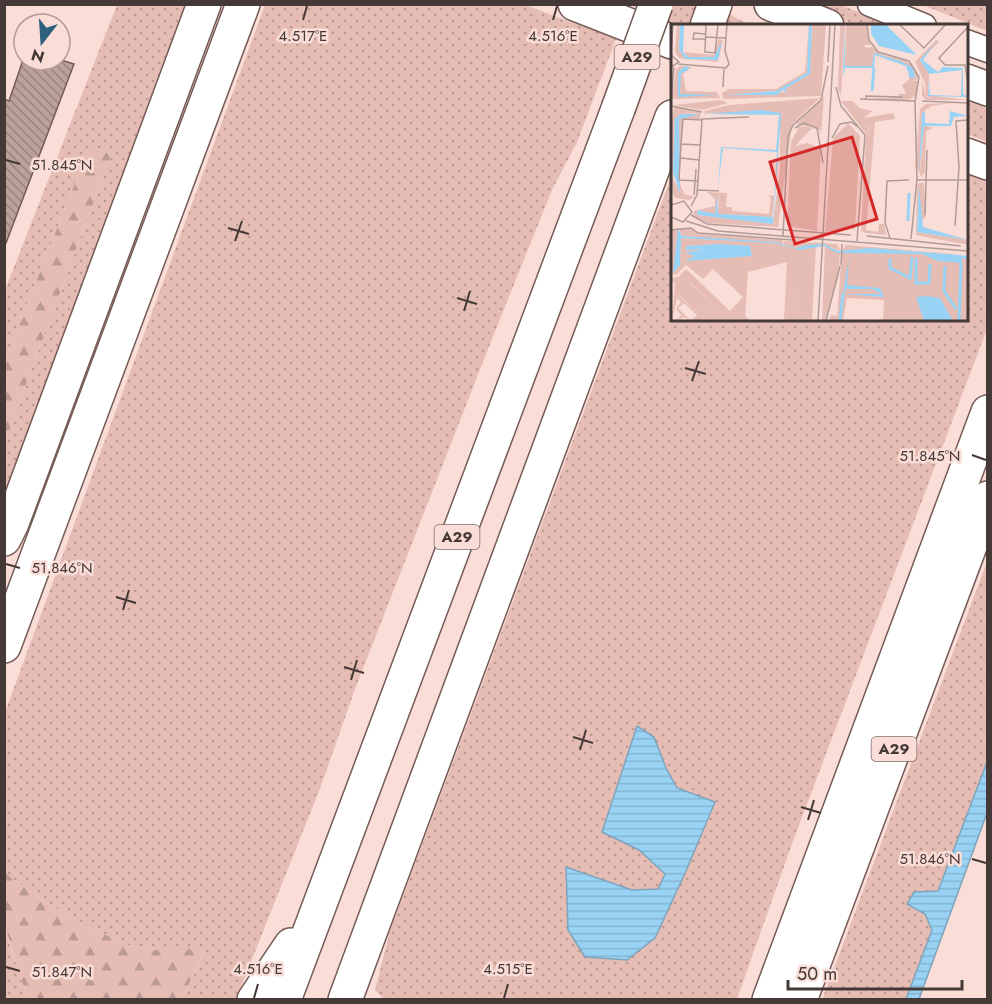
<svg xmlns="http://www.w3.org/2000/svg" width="992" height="1004" font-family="Jost,sans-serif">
	<defs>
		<pattern id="grass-dots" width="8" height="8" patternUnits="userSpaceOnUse" patternTransform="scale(1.5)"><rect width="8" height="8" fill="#e6bdb4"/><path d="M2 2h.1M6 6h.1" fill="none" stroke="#bc9b93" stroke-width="1.8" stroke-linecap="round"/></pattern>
		<pattern id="forest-firs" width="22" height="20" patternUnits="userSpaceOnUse" patternTransform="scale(1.5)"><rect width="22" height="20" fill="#e6bdb4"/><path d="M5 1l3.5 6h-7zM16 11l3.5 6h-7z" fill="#bc9b93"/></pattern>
		<pattern id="water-rules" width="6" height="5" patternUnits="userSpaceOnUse" patternTransform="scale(1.5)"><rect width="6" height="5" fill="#98d2f4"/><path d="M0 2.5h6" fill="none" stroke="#84b5d2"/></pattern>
		<pattern id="building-back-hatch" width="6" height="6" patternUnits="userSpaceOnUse" patternTransform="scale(1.5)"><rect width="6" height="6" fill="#bca19b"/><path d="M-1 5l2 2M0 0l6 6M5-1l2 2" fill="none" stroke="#9a847f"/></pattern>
	</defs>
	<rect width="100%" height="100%" fill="#faddd7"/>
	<g fill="url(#grass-dots)" fill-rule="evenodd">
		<path d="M117,5H187L5,516V441L111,155L90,145L5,360V290Z"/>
		<path d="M265,5H525L616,39L577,142L552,190L490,344L355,689L321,786L236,999H182L206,949L162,951L128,945L97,931L46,903L5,873L4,715Z"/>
		<path d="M632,5H714L747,24L753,25L672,26L668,28Z"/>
		<path d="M801,5H840L894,25H856Z"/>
		<path d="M923,5H987V31Z"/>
		<path d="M966,98L987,107V142L967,134Z"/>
		<path d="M967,173L987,181V329L793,841L737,999L385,1000L375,990L390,931L672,175V320H966ZM637,727L666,768L677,788L715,803L686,871L655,938L566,867L632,890L659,889L665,874L639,850L602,832Z"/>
		<path d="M987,562V762L938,891L914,892L907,903L925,914L932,930L906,999L822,1000Z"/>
		<path d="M4,926L20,977L29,999H5Z"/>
	</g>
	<g fill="url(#forest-firs)">
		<path d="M90,145L111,155L5,441V360Z"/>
		<path d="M5,873L46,903L97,931L128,945L162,951L206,948L182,999H29L20,977L5,926Z"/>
	</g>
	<g fill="url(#water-rules)" stroke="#7fa4bb" stroke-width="1.5">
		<path d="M637,726L654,737L666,768L677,788L715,802L686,871L655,938L627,960L585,957L568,930L566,867L632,890L658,889L665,874L639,850L602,832Z"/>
		<path d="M987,762V813L919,999H906L932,930L925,914L907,904L914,892L938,891Z"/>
	</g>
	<path fill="url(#building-back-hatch)" stroke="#735a55" stroke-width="1.5" d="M23,60H61L74,64L6,243L4,242V99L9,101Z"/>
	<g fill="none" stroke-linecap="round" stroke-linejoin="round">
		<defs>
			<g id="street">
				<path d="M870,4L924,26"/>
				<path d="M966,42L988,50"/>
			</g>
			<g id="secondary">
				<path d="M575,4L672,42"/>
				<path d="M771,4L827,26"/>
				<path d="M966,81L988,89"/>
				<path d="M966,155L988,163"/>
			</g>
			<g id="highway">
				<path d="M707,26L715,4"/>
				<path d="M4,539L12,523L204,4"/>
				<path d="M4,646L243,4"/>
				<path d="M254,1000L291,945"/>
				<path d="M284,1000L618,109"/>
				<path d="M345,1000L672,117"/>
				<path d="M769,1000L988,412"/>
				<path d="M800,1000L988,498"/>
			</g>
		</defs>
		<use href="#street" stroke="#745b56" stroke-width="27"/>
		<use href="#secondary" stroke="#745b56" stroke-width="36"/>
		<use href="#highway" stroke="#745b56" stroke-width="36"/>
		<use href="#street" stroke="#fff" stroke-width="24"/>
		<use href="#secondary" stroke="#fff" stroke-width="33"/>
		<use href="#highway" stroke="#fff" stroke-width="33"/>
		<defs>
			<path id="highway-bridge" d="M618,109L656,4"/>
		</defs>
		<use href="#highway-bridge" stroke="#745b56" stroke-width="36" stroke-linecap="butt"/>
		<use href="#highway-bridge" stroke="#fff" stroke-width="33"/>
	</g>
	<path fill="none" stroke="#443936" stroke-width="2" d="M303,20L307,6M553,20L557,6M6,160L20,164M228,228L249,234M235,241L242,221M457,298L477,304M464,311L470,291M685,368L706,374M692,381L699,361M972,455L986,460M6,564L20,568M116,597L136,603M123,610L129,590M344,667L364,673M351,680L357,660M573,737L593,743M580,750L586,730M801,807L821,813M808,820L814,800M972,859L986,863M6,967L20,971M254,998L258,984M504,998L508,984"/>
	<g text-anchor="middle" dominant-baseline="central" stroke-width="5" stroke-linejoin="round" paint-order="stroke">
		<g fill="#faddd7" stroke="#7b6a66" stroke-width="1.5">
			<rect x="614.5" y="45" width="45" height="24" rx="4.5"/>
			<rect x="434.5" y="525" width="45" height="24" rx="4.5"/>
			<rect x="871.5" y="737" width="45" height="24" rx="4.5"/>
		</g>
		<g font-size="15" font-weight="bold" fill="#443936">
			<text x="637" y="57">A29</text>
			<text x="457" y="537">A29</text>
			<text x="894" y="749">A29</text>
		</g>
	</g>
	<g transform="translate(671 24)">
		<rect width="297" height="297" fill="#faddd7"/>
		<path d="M6,0H9L8,25L14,35L47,36L48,17L47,30L43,33H17L13,28L43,31L47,15L52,16L47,38L12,35L8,34L4,28ZM138,0L136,49L105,67L54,71L116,68L114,65L139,50L141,0H155L150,72L52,75L51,69L58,65H105L134,48ZM175,0H195L200,21H193L195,24L201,23L211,31L233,36L241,41L247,52L246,56H240L247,57L246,71L235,77L196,74L228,73L227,70H235L231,61L238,56V48L240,54L244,53L241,44L232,38L218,36L203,29L201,42H174ZM265,16L268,18L249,36L258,50L257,71L297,76H255L251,72V57L255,73L261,74L255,72L254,59L244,38ZM9,42L21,43L12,50L15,67L46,68L49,74L1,75L5,45ZM153,72L150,111L149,106L125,100ZM149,74L121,100L107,203L37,199L22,192L23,187L44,182V175L36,168L56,169L55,183H61V187L98,190L100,174L97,171L103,172L101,193L47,190L48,171L44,190L27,186L26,191L102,200L109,145V89H35L33,93L34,87L58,81ZM51,76L57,79L31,86L2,81ZM281,79L260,82L251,89L249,149L253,101L262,104L255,107L254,148L250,153L246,142L244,146L248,86L246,138L249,85L255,80ZM4,82L30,88L29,95H12L8,157L13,170L24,173L18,176L4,174L0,165V95ZM28,89L8,95L6,154L10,169L2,155L4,95L10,90ZM222,89L224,95L204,98L195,206L207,208L208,200H213L215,211L195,209L190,207L195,112L199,103L193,94ZM177,99L189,112L184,205L154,208L162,114ZM128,103H142L124,122L136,119L150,124L146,207L116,202L120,118ZM248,159H253L255,192L252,196L249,192L248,164L246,208L297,216V221L245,211L246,162ZM7,204H20L27,210L112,216L111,220L11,212L8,205L2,249L9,241L10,214L104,219L129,226L145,222L141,297H131L121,248L116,297H113L116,238L77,248L74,292L79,297H60L43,281L31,293L35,297H20L26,291L13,279L7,284L20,297L13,293L5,297L10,291L5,285L10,278L6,274L1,297L4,259L1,257L0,268V254L7,253L15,245L59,287L72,273L42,245L32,255L15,241L5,251L0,249V207ZM49,220L79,222L81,232L14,237L24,232L14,229L32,225L15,226L16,222ZM19,258L39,278L27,290L7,271ZM114,217L166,220L169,227L157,222L121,224L112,220ZM175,221L297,231L193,224L297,235V297H212L213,276L176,274L172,297H158L160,291L166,292L171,229L177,227H171ZM154,222L169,229L167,255L154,297H151Z" fill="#e6bdb4" fill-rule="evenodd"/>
		<path d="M169,0H174L170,72L167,65ZM170,77H181L189,84L201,87L193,94L199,98L196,111ZM138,226V297H135L126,248L127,228ZM121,246L131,297H116Z" fill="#e6bdb4"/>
		<path d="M18,258L39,278L27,290L7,270ZM43,281L60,297H35L31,293Z" fill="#e6bdb4"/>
		<path d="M9,0H13L12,28L17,33H43L51,17L47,36L14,35L8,25ZM138,0H141L139,50L114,65L118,70L112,66L106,71H54L105,67L136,49ZM174,0V42H201L203,29L232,38L242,44L244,54H239L235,42L204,31L203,44H174L172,53ZM200,0H214L246,31L208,22L200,10ZM265,18L252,36L267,48L272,43L292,44V70L297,73L257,72L258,55L259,71L290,72L291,46L258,50L249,36ZM14,42L19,44L10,50L9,70L46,71L7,73V48ZM91,86L109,89L110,91L102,200L26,191L27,186L44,190L46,171L47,190L102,193L106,128L52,124L47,164L50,123L105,126L108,91L33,90ZM279,87L297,92L283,93L280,102H253L248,149L251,89L254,88V99L278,100ZM10,90H29L8,95L9,170L2,148L4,95ZM248,163L252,203L297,216L246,208ZM7,205L11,212L105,218L124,224L137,221L153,220L167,227L199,224L277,230L297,232V235L291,234V239L267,237L251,230L166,229L153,222L129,226L104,219L10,214L9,241L2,249ZM49,220L79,222L81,232L14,237L24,232L14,229L32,225L14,226L16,222ZM178,234L176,261L209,264L213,273L172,270ZM174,265H202L210,270H174ZM255,272L269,274L282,297H253L245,273Z" fill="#98d2f4" fill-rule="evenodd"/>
		<path fill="none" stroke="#98d2f4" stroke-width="3" d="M201,67L203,44M237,197L238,169M245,234V259H258L259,240M219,235V244L239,254L241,233M274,242L273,267L285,285M169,297L172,270M288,297L290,239"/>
		<path fill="none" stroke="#b19b97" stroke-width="1.5" d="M35,0L34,28L44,29L47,0M196,0L198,16L207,28L238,37L248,53L244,78L246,155L240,215M228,0L253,24L275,0M297,3L268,34L274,41H294L297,59M35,13L55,14M34,15H22L23,9L35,10M54,27L56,0M157,38L159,0M7,40L55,44L58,40L54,27M0,43L8,38L0,31L2,0M52,63L53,45M165,63L170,82L194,111L186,217M189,75L244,77M195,75V72L232,73M0,77L3,43M251,77L297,79M0,82L31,88M124,104L133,99L146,104L152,139M161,114L169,100L180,98L187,103M10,120L29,121M10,134L28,136M246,156H297M27,157L8,156L10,120L12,95L31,96M27,166L48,167M23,171L25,145M0,181L13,177L21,188L12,198L0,193M20,182L26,171L31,95L78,93M20,191L36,200L180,211M254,191L256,126M15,197L47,207L297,227M284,202L288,143L285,97L297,96M0,206L20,204L27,209L122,216M112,212L117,112L122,101L150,76L157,42M196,212L290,222M219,214L214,199L216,157L238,156M170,241L171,220M147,297L164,0M155,297L169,242"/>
		<path fill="#d62828" fill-opacity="0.15" stroke="#d62828" stroke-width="3" d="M181,113L206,195L124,220L99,138Z"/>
		<rect width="297" height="297" fill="none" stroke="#443936" stroke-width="3"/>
	</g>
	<g font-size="15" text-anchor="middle" fill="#443936" stroke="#faddd7" stroke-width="5" stroke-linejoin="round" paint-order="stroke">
		<text x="303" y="41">4.517°E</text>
		<text x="553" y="41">4.516°E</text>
		<text x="62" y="170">51.845°N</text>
		<text x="930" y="461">51.845°N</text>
		<text x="62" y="573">51.846°N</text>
		<text x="930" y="864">51.846°N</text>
		<text x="258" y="974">4.516°E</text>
		<text x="508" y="974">4.515°E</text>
		<text x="62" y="977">51.847°N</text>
	</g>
	<rect width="992" height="1004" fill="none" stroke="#443936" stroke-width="12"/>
	<g transform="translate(42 42) rotate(197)"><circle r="28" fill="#faddd7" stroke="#b19b97" stroke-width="1.5"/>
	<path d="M0-4.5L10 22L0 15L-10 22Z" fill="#2d617d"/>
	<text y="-9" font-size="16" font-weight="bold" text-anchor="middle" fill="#443936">N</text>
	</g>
	<path d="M788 980v9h174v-9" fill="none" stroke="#443936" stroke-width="3"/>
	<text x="797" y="980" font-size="18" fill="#443936" stroke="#faddd7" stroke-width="4.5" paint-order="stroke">50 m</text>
</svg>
